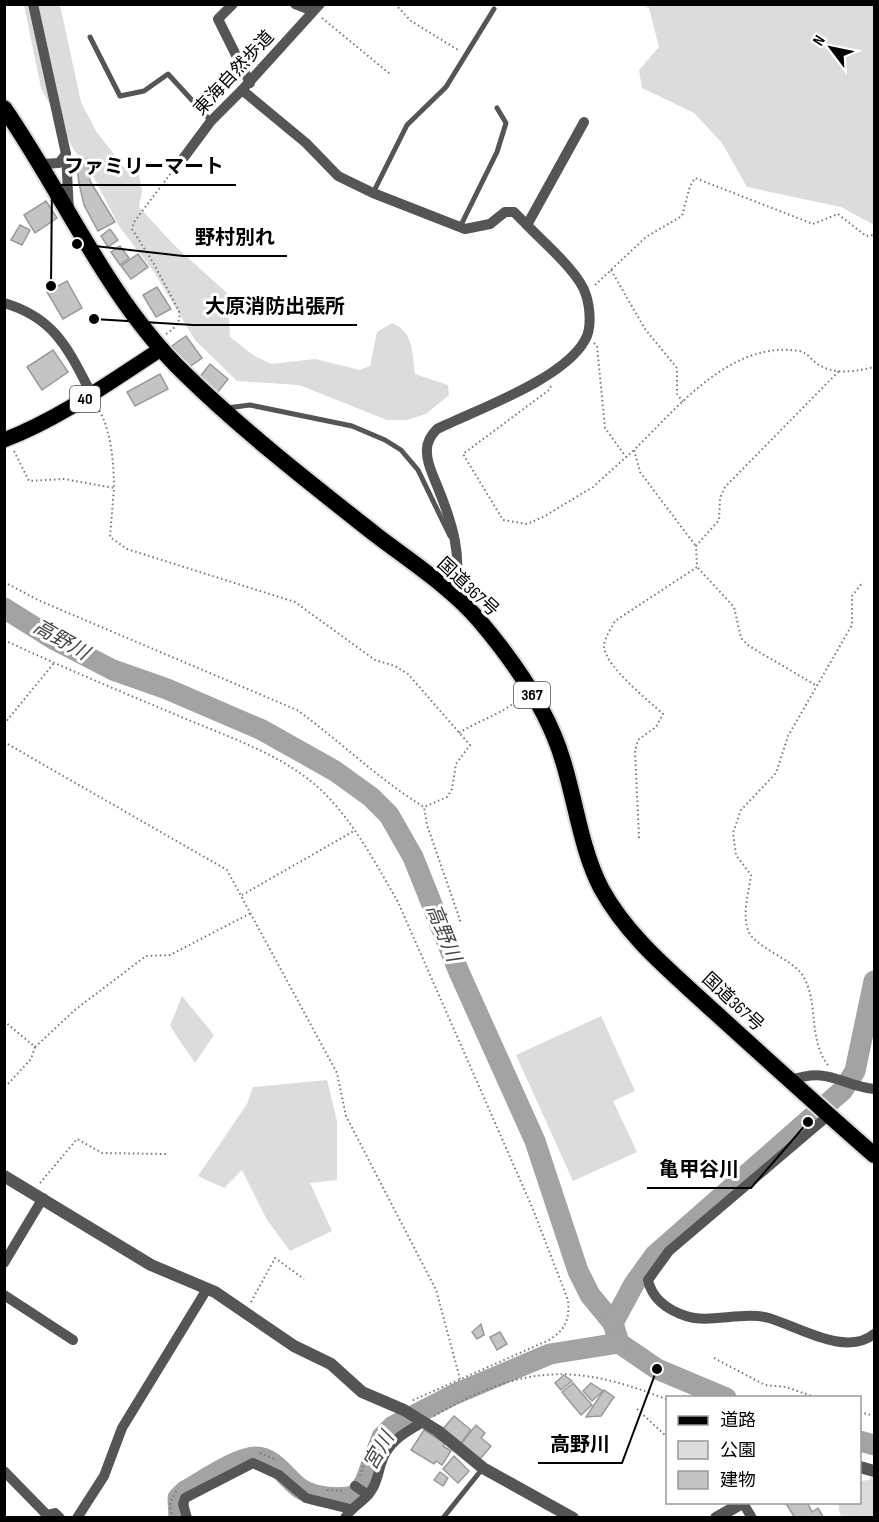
<svg xmlns="http://www.w3.org/2000/svg" width="879" height="1522" font-family="'Sofia Sans Condensed','Noto Sans JP',sans-serif">
	<rect width="100%" height="100%" fill="#fff"/>
	<g fill="#dcdcdc">
		<path d="M24,5H60L81,102L96,131L127,171L139,175L142,191L139,207L174,245L228,294L230,337L253,355L271,364L315,359L360,370L370,366L377,332L392,323C414,332 412,353 415,374L448,385L449,395L426,414L407,420H387L299,385L237,381L195,340L154,272L119,226L94,178L74,150L41,88Z"/>
		<path d="M640,5H874V225L841,207L747,187L722,143L694,113L642,88L639,70L659,47L649,8Z"/>
		<path d="M182,996L214,1035L195,1063L170,1026Z"/>
		<path d="M601,1016L635,1091L613,1101L637,1152L573,1181L516,1055Z"/>
		<path d="M327,1080L337,1121V1180L310,1183L332,1231L290,1251L267,1220L242,1170L224,1188L198,1176L247,1104L253,1087Z"/>
		<path d="M872,1476L874,1477V1517H848L840,1515L838,1503L860,1502V1481L869,1480Z"/>
	</g>
	<g fill="none" stroke-linecap="round" stroke-linejoin="round">
		<g stroke="#a3a3a3" stroke-width="21">
			<path d="M4,608L55,640L113,670L167,689L262,730L335,771L371,797L389,815L413,857L459,972L535,1141L578,1271L590,1295L613,1323L619,1343L657,1369L726,1398"/>
			<path d="M613,1323L634,1284L655,1255L843,1090L855,1071L874,981"/>
			<path d="M860,1441L874,1445"/>
			<path d="M179,1518L178,1498L185,1491C203,1481 237,1457 256,1457C275,1457 287,1480 301,1489C316,1498 340,1500 356,1495L365,1482L382,1437L393,1426L455,1394L550,1354L619,1343"/>
		</g>
	</g>
	<g fill="#c4c4c4" stroke="#999" stroke-width="1.5">
		<path d="M87,159L90,181L115,222L98,231L84,205L79,183L76,160Z"/>
		<path d="M46,201L57,218L35,233L24,215Z"/>
		<path d="M20,225L30,230L22,245L11,240Z"/>
		<path d="M110,229L118,240L108,247L101,236Z"/>
		<path d="M120,246L129,258L120,265L111,252Z"/>
		<path d="M138,254L148,267L131,279L121,266Z"/>
		<path d="M67,281L82,308L63,319L47,292Z"/>
		<path d="M157,287L171,309L156,317L143,295Z"/>
		<path d="M186,336L202,358L188,368L172,346Z"/>
		<path d="M53,350L68,372L42,390L27,367Z"/>
		<path d="M210,364L228,379L217,393L199,378Z"/>
		<path d="M160,374L168,389L135,406L127,392Z"/>
		<path d="M481,1324L484,1335L477,1339L472,1332Z"/>
		<path d="M500,1332L507,1344L497,1350L490,1337Z"/>
		<path d="M564,1375L572,1381L561,1390L555,1383Z"/>
		<path d="M573,1383L592,1405L581,1415L562,1392Z"/>
		<path d="M591,1383L603,1391L592,1401L583,1391Z"/>
		<path d="M604,1390L614,1397L601,1416L586,1417Z"/>
		<path d="M454,1416L471,1430L461,1443L443,1429Z"/>
		<path d="M476,1425L485,1433L481,1438L491,1446L480,1459L461,1444Z"/>
		<path d="M424,1430L445,1443L443,1446L451,1451L442,1465L436,1461L434,1464L411,1450Z"/>
		<path d="M454,1456L469,1471L458,1483L443,1469Z"/>
		<path d="M440,1472L448,1478L443,1486L434,1480Z"/>
		<path d="M785,1502H807L812,1512L818,1508L824,1518H795Z"/>
	</g>
	<g fill="none" stroke-linecap="round" stroke-linejoin="round">
		<defs>
			<path id="primary" d="M4,440C61,418 110,382 161,349"/>
			<path id="trunk" d="M4,108C64,195 107,298 184,373C243,431 310,483 376,535C410,561 449,586 478,619C513,660 548,709 563,761C576,803 581,849 601,888C627,936 669,970 708,1006C763,1056 818,1106 874,1155"/>
		</defs>
		<use href="#primary" stroke="#dbdbdb" stroke-width="18"/>
		<use href="#trunk" stroke="#dbdbdb" stroke-width="20"/>
		<g stroke="#777" stroke-width="2" stroke-dasharray="1.5 3" stroke-linecap="butt">
			<path d="M395,4L411,21L458,50"/>
			<path d="M322,18L390,74"/>
			<path d="M611,270L645,329L677,368V394L683,402"/>
			<path d="M595,285L646,237L682,216L690,186L695,178L813,224L838,214L866,236L874,235"/>
			<path d="M166,334C175,328 181,323 179,311L154,264L132,229L134,222L174,169"/>
			<path d="M594,343L597,346L605,428L626,457"/>
			<path d="M551,386L549,390L463,454L503,520L527,524L543,517L593,487L634,450"/>
			<path d="M97,407C111,427 114,464 114,488"/>
			<path d="M14,451L29,481L64,479L114,488L110,537L127,549L295,602L375,660L395,666L408,674L470,745L456,764L452,789L447,797L424,807"/>
			<path d="M695,545L640,472L634,450C678,407 731,340 799,351C808,352 812,362 821,366C837,375 858,371 874,367"/>
			<path d="M698,568L734,607L741,638L749,646L817,686"/>
			<path d="M4,582L40,601L297,710C340,741 378,779 424,807L427,825L461,923"/>
			<path d="M4,640C64,668 124,693 184,718C233,739 290,757 327,796C357,827 377,866 398,902L532,1207L568,1300C570,1320 565,1331 547,1341L411,1401"/>
			<path d="M4,724L54,663"/>
			<path d="M459,733C479,720 503,714 520,698"/>
			<path d="M4,742L227,870L337,1073L346,1116L436,1290L460,1379"/>
			<path d="M639,838L635,751L638,740L656,727L663,714C648,700 606,667 604,647C604,638 611,629 615,621L697,567L696,546L719,520L720,498L725,487L840,370"/>
			<path d="M242,895L354,831"/>
			<path d="M4,1021L35,1047L31,1059L7,1085"/>
			<path d="M35,1047L76,1009L146,956L170,955L251,913"/>
			<path d="M828,1065C807,1039 820,999 801,973C789,958 753,946 748,930C742,913 749,892 751,875L736,855L733,833L741,810L776,773L788,736L852,625V596L863,582"/>
			<path d="M40,1183L77,1139L102,1153L167,1154"/>
			<path d="M251,1302L275,1258L304,1279"/>
			<path d="M714,1358L765,1385L786,1387L817,1398"/>
			<path d="M637,1409L668,1438"/>
			<path d="M860,1412L874,1416"/>
			<path d="M434,1416C522,1365 574,1362 668,1400"/>
			<path d="M260,1453L277,1460"/>
			<path d="M360,1476L369,1445L376,1434"/>
			<path d="M327,1490L345,1491"/>
			<path d="M172,1518L170,1502L177,1490"/>
		</g>
		<g stroke="#555" stroke-width="5">
			<path d="M90,37L120,96L144,91L168,74L211,121"/>
			<path d="M373,193L407,125L446,87L494,9"/>
			<path d="M460,227L497,152L506,123L497,108"/>
			<path d="M227,408L250,405L352,426L385,440L401,450L418,470L450,536"/>
			<path d="M443,1518L483,1468"/>
		</g>
		<g stroke="#555" stroke-width="10">
			<path d="M33,4L66,154L69,211"/>
			<path d="M233,4L218,19L250,83"/>
			<path d="M295,4L313,11"/>
			<path d="M242,90L306,143L338,176L373,193L465,229L490,224L505,212H514L527,225"/>
			<path d="M182,160L211,121L242,90L320,4"/>
			<path d="M42,164L59,163L66,154"/>
			<path d="M4,303C56,318 69,351 92,395"/>
			<path d="M453,595C464,559 452,522 438,488C434,477 427,465 427,453C426,444 431,435 437,429C478,409 564,379 585,340C592,329 590,307 586,295C580,273 543,242 527,225L584,122"/>
			<path d="M789,1081C830,1066 838,1085 874,1089"/>
			<path d="M829,1115L669,1251L648,1280C652,1299 668,1310 686,1316C708,1324 744,1311 769,1318C799,1327 846,1357 874,1334"/>
			<path d="M4,1263L43,1198"/>
			<path d="M4,1295L73,1340"/>
			<path d="M4,1471L47,1515L55,1513L60,1518"/>
			<path d="M355,1486L368,1495"/>
			<path d="M743,1503L752,1518"/>
			<path d="M77,1518L104,1476L122,1428L207,1289"/>
			<path d="M187,1518L183,1504L185,1498L253,1463L279,1475L306,1498L350,1509"/>
			<path d="M345,1518C352,1506 364,1502 371,1491C377,1483 378,1473 381,1464C387,1442 404,1433 423,1422"/>
		</g>
		<g stroke="#555" stroke-width="12">
			<path d="M4,1176L151,1265L215,1292L294,1346L331,1364L362,1392L404,1410L438,1431L483,1468L573,1518"/>
			<path d="M860,1467L874,1471"/>
			<path d="M716,1518L744,1502"/>
		</g>
		<use href="#primary" stroke="#000" stroke-width="15"/>
		<use href="#trunk" stroke="#000" stroke-width="16"/>
	</g>
	<g text-anchor="middle" dominant-baseline="central" stroke-width="6" stroke-linejoin="round" paint-order="stroke">
		<g fill="#fff" stroke="#4c4c4c" stroke-width="1.5">
			<rect x="70" y="386" width="30" height="26" rx="4.5"/>
			<rect x="514" y="682" width="36" height="26" rx="4.5"/>
		</g>
		<g font-size="16" font-weight="bold" fill="#000">
			<text x="85" y="399">40</text>
			<text x="532" y="695">367</text>
		</g>
		<g font-size="18" fill="#000" stroke="#fff">
			<text transform="translate(234 73) rotate(-47)">東海自然歩道</text>
			<text transform="translate(468 587) rotate(43)">国道367号</text>
			<text transform="translate(733 1002) rotate(43)">国道367号</text>
		</g>
		<g font-size="20" font-style="italic" fill="#444" stroke="#fff">
			<text transform="translate(61 640) rotate(30)">高野川</text>
			<text transform="translate(443 933) rotate(68)">高野川</text>
			<text transform="translate(379 1451) rotate(-60)">宮川</text>
		</g>
	</g>
	<path fill="none" stroke="#000" stroke-width="2" d="M51 286L52 185H236M77 244L183 256H287M94 319L193 325H357M808 1122L751 1188H647M657 1369L622 1463H538"/>
	<g fill="#000" stroke="#fff" stroke-width="2">
		<circle cx="51" cy="286" r="6"/>
		<circle cx="77" cy="244" r="6"/>
		<circle cx="94" cy="319" r="6"/>
		<circle cx="808" cy="1122" r="6"/>
		<circle cx="657" cy="1369" r="6"/>
	</g>
	<g font-size="20" text-anchor="middle" font-weight="bold" fill="#000" stroke="#fff" stroke-width="6" stroke-linejoin="round" paint-order="stroke">
		<text x="144" y="173">ファミリーマート</text>
		<text x="235" y="244">野村別れ</text>
		<text x="275" y="313">大原消防出張所</text>
		<text x="699" y="1176">亀甲谷川</text>
		<text x="580" y="1451">高野川</text>
	</g>
	<rect width="879" height="1522" fill="none" stroke="#000000" stroke-width="12"/>
	<rect x="666" y="1396" width="195" height="108" fill="#ffffff" stroke="#999999" stroke-width="1.5"/>
	<rect x="678" y="1416" width="30" height="9" fill="#000000" stroke="#999999" stroke-width="1.5"/>
	<text x="720" y="1426" font-size="18" fill="#000000">道路</text>
	<rect x="678" y="1441" width="30" height="18" fill="#dcdcdc" stroke="#999999" stroke-width="1.5"/>
	<text x="720" y="1456" font-size="18" fill="#000000">公園</text>
	<rect x="678" y="1471" width="30" height="18" fill="#c4c4c4" stroke="#999999" stroke-width="1.5"/>
	<text x="720" y="1486" font-size="18" fill="#000000">建物</text>
	<g transform="translate(831 48) rotate(302)" stroke="#ffffff" stroke-width="4.5" paint-order="stroke">
	<path d="M0-4.5L10 22L0 15L-10 22Z" fill="#000000"/>
	<text y="-9" font-size="16" font-weight="bold" text-anchor="middle" fill="#000000">N</text>
	</g>
</svg>
